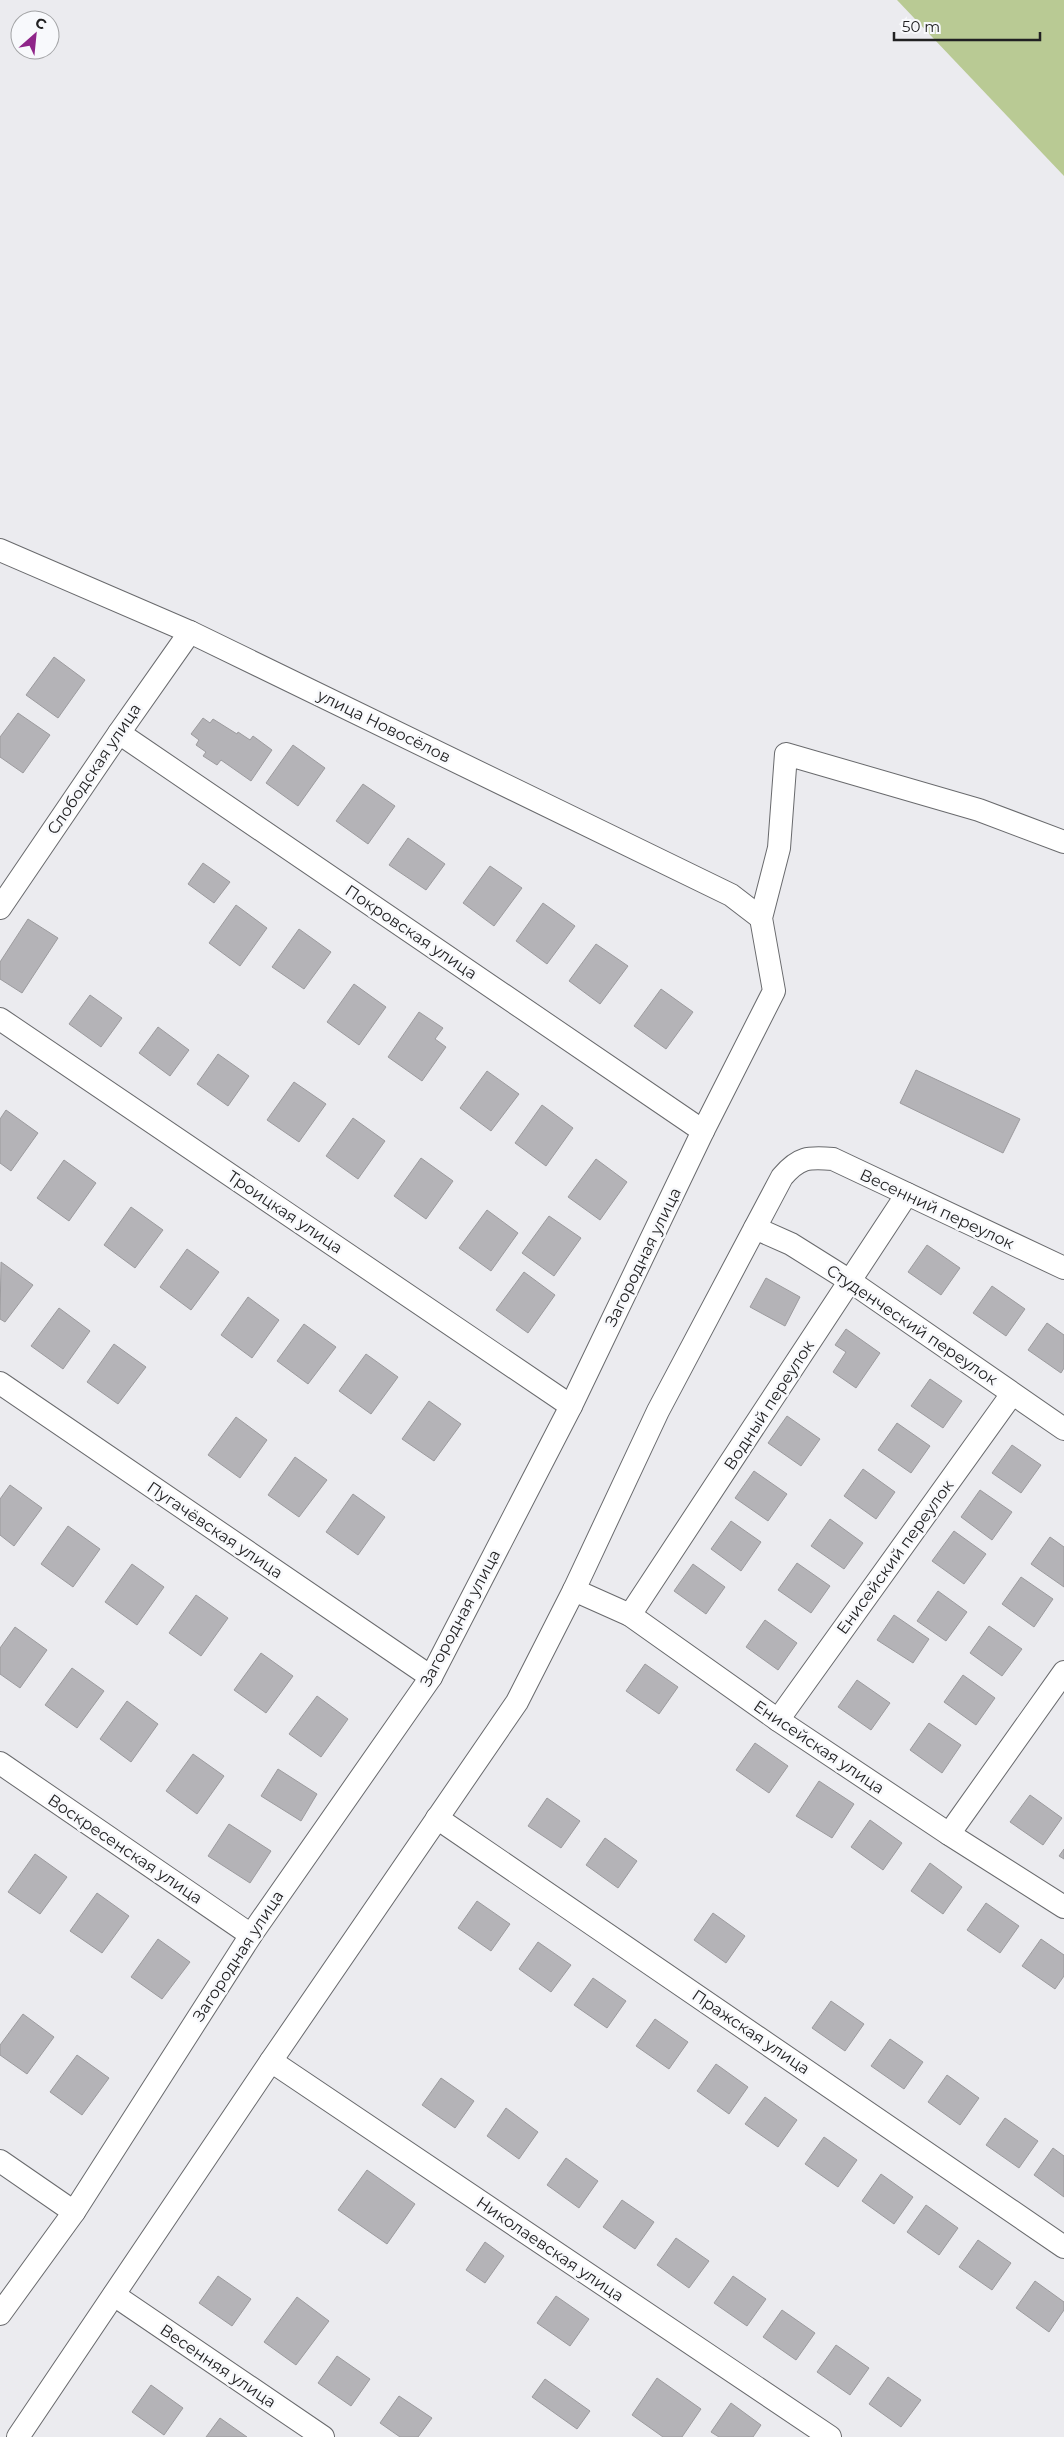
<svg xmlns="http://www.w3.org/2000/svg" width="1064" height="2437" font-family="Montserrat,sans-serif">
	<rect width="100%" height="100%" fill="#ebebef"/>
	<path fill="#b9ca94" d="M897,0H1064V176Z"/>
	<g fill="#b4b3b7" stroke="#9c9b9e">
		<path d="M54,657L85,680L58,718L26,695Z"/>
		<path d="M18,713L50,735L23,773L0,757V737Z"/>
		<path d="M203,718L210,723L213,719L237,734L238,732L250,740L253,736L272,750L251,781L221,760L217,765L203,756L206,752L196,745L199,740L191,734Z"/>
		<path d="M293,745L325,768L298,806L266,783Z"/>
		<path d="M363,784L395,806L368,844L336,821Z"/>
		<path d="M408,838L445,864L426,890L389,865Z"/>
		<path d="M203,863L230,882L214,903L188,884Z"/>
		<path d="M490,866L522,888L494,926L463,903Z"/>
		<path d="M543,903L575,926L547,964L516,941Z"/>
		<path d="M236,905L267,928L240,966L209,943Z"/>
		<path d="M28,919L58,938L22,993L0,979V962Z"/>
		<path d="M299,929L331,952L304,989L272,967Z"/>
		<path d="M596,944L628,966L600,1004L569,981Z"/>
		<path d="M354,984L386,1007L359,1045L327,1022Z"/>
		<path d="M661,989L693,1012L666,1049L634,1026Z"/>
		<path d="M90,995L122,1018L101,1047L69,1024Z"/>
		<path d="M419,1012L443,1028L435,1039L446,1047L422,1081L388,1057Z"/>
		<path d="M158,1027L189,1050L170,1076L139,1053Z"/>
		<path d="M218,1054L249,1076L228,1106L197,1084Z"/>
		<path d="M916,1070L1020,1119L1003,1153L900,1103Z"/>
		<path d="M487,1071L519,1094L491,1131L460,1108Z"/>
		<path d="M294,1082L326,1104L299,1142L267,1120Z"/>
		<path d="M542,1105L573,1128L546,1166L515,1143Z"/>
		<path d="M6,1110L38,1133L11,1171L0,1163V1119Z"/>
		<path d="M353,1118L385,1141L358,1179L326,1156Z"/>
		<path d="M421,1158L453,1181L426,1219L394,1196Z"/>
		<path d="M596,1159L627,1182L600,1220L568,1197Z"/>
		<path d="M64,1160L96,1183L69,1221L37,1198Z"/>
		<path d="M131,1207L163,1230L135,1268L104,1245Z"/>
		<path d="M487,1210L518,1233L491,1271L459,1248Z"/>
		<path d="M549,1216L581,1238L554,1276L522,1253Z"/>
		<path d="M927,1245L960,1268L941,1295L908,1272Z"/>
		<path d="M187,1249L219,1272L191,1310L160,1287Z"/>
		<path d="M1,1262L33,1285L5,1322L0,1319Z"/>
		<path d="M524,1272L555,1295L528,1333L496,1310Z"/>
		<path d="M766,1278L800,1297L785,1326L750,1307Z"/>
		<path d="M992,1286L1025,1309L1006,1336L973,1313Z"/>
		<path d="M248,1297L279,1320L252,1358L221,1335Z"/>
		<path d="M59,1308L90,1331L63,1369L31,1346Z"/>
		<path d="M1047,1323L1064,1335V1368L1061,1373L1028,1350Z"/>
		<path d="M304,1324L336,1347L308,1384L277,1361Z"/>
		<path d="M846,1329L880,1353L856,1388L833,1372L846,1352L835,1345Z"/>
		<path d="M114,1344L146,1367L118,1404L87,1382Z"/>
		<path d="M366,1354L398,1377L371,1414L339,1391Z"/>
		<path d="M930,1379L962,1401L943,1428L911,1406Z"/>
		<path d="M429,1401L461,1424L434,1461L402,1439Z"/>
		<path d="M787,1416L820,1439L801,1466L768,1443Z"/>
		<path d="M236,1417L267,1440L240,1478L208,1455Z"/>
		<path d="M897,1423L930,1446L911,1473L878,1450Z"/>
		<path d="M1012,1445L1041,1465L1021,1493L992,1473Z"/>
		<path d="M295,1457L327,1480L299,1517L268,1495Z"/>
		<path d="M863,1469L895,1492L876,1519L844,1496Z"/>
		<path d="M754,1471L787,1494L768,1521L735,1498Z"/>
		<path d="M10,1485L42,1508L14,1546L0,1535V1499Z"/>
		<path d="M980,1490L1012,1512L992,1540L961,1517Z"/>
		<path d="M353,1494L385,1517L358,1555L326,1532Z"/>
		<path d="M830,1519L863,1543L844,1569L811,1546Z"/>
		<path d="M731,1521L761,1542L741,1571L711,1549Z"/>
		<path d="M68,1526L100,1549L73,1587L41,1564Z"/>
		<path d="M954,1531L986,1554L964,1584L932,1561Z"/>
		<path d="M1050,1537L1064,1547V1587L1031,1564Z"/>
		<path d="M797,1563L830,1586L811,1613L778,1590Z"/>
		<path d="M132,1564L164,1587L137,1625L105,1602Z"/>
		<path d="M693,1564L725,1587L706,1614L674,1591Z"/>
		<path d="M1021,1577L1053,1599L1034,1627L1002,1604Z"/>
		<path d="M938,1591L967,1612L946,1641L917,1621Z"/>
		<path d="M196,1595L228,1618L201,1656L169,1633Z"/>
		<path d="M894,1615L929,1639L913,1663L877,1640Z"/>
		<path d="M765,1620L797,1643L778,1670L746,1647Z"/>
		<path d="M989,1626L1022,1649L1002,1676L970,1653Z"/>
		<path d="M15,1627L47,1650L20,1688L0,1674V1648Z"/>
		<path d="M261,1653L293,1676L266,1713L234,1690Z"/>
		<path d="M645,1664L678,1687L659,1714L626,1691Z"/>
		<path d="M72,1668L104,1691L77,1728L45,1705Z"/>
		<path d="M963,1675L995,1698L976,1725L944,1702Z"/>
		<path d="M857,1680L890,1703L871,1730L838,1707Z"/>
		<path d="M317,1696L348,1719L321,1757L289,1734Z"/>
		<path d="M127,1701L158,1724L131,1762L100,1739Z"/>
		<path d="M929,1723L961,1745L942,1773L910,1750Z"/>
		<path d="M755,1743L788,1766L769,1793L736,1770Z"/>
		<path d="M193,1754L224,1776L197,1814L166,1791Z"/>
		<path d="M278,1769L317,1794L301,1821L261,1796Z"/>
		<path d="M819,1781L854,1804L832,1838L796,1816Z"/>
		<path d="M1030,1795L1062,1818L1043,1845L1010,1822Z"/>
		<path d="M547,1798L580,1821L561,1848L528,1826Z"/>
		<path d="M870,1820L902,1843L883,1870L851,1847Z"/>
		<path d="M229,1824L271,1851L250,1883L208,1856Z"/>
		<path d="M605,1838L637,1861L618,1888L586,1865Z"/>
		<path d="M1064,1849V1859L1059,1856Z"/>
		<path d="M35,1854L67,1877L40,1914L8,1892Z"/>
		<path d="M930,1863L962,1887L943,1914L911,1891Z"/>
		<path d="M97,1893L129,1916L102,1953L70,1931Z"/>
		<path d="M477,1901L510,1924L491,1951L458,1928Z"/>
		<path d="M986,1903L1019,1926L1000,1953L967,1930Z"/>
		<path d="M713,1913L745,1936L726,1963L694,1940Z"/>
		<path d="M158,1939L190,1962L162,1999L131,1977Z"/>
		<path d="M1041,1939L1064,1955V1976L1055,1989L1022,1966Z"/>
		<path d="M538,1942L571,1965L551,1992L519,1969Z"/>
		<path d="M593,1978L626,2001L607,2028L574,2005Z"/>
		<path d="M831,2001L864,2024L845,2051L812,2028Z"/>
		<path d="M23,2014L54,2037L27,2074L0,2055V2045Z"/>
		<path d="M655,2019L688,2042L669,2069L636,2046Z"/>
		<path d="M890,2039L923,2062L904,2089L871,2066Z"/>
		<path d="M77,2055L109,2078L82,2115L50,2092Z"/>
		<path d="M716,2064L748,2087L729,2114L697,2091Z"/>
		<path d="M947,2075L979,2098L960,2125L928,2102Z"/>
		<path d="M441,2078L474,2101L455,2128L422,2105Z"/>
		<path d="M765,2097L797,2120L778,2147L745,2124Z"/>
		<path d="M506,2108L538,2132L519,2159L487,2136Z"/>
		<path d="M1005,2118L1038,2141L1019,2168L986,2145Z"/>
		<path d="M824,2137L857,2160L838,2187L805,2164Z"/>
		<path d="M1053,2148L1064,2156V2197L1034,2175Z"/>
		<path d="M566,2158L598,2181L579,2208L547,2185Z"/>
		<path d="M367,2170L415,2204L387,2244L338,2210Z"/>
		<path d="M881,2174L913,2197L894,2224L862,2201Z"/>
		<path d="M622,2200L654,2222L635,2249L603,2227Z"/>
		<path d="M926,2205L958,2228L939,2255L907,2232Z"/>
		<path d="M676,2238L709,2261L689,2288L657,2265Z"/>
		<path d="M978,2240L1011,2263L992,2290L959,2267Z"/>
		<path d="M485,2242L504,2256L485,2283L466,2270Z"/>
		<path d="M218,2276L251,2299L232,2326L199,2303Z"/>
		<path d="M733,2276L766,2299L747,2326L714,2303Z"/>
		<path d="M1035,2281L1064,2302V2310L1049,2332L1016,2308Z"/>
		<path d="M556,2296L589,2319L570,2346L537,2323Z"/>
		<path d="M297,2297L329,2321L296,2365L264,2342Z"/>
		<path d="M782,2310L815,2333L796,2360L763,2337Z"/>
		<path d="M836,2345L869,2368L850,2395L817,2372Z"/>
		<path d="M337,2356L370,2379L351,2406L318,2383Z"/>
		<path d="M888,2377L921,2400L901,2427L869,2404Z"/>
		<path d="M657,2378L701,2409L682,2437H663L632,2415Z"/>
		<path d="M545,2379L590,2411L577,2429L532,2397Z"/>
		<path d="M151,2385L183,2408L164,2435L132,2412Z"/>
		<path d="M399,2396L432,2418L418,2437H400L380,2423Z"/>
		<path d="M731,2403L761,2425L753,2437H719L711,2432Z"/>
		<path d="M220,2418L247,2437H206Z"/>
	</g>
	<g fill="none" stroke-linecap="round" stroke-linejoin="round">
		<defs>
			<g id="minor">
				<path d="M0,550L190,632L731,895L761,918"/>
				<path d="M119,733L703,1131"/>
				<path d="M0,908L119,733L190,632"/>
				<path d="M0,1019L571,1406"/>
				<path d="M755,1228L791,1244L850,1281L1064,1429"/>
				<path d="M0,1383L431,1677"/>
				<path d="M574,1590L630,1615L778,1720L949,1834L1064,1907"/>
				<path d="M630,1615L907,1194"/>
				<path d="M778,1720L1012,1394"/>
				<path d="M0,1763L251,1935"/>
				<path d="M437,1818L1064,2247"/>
				<path d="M949,1834L1064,1672"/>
				<path d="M271,2061L830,2437"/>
				<path d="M0,2161L74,2212"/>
				<path d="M114,2295L323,2437"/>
				<path d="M0,2314L74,2212L251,1935L431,1677L571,1406L703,1131L774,991L761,918L779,848L786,754L979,810L1064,842"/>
				<path d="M18,2437L271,2061L517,1702L574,1590L658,1411L782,1177C799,1157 808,1157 833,1159L1064,1268"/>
			</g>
		</defs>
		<use href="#minor" stroke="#696a6d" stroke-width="24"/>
		<use href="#minor" stroke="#fff" stroke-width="22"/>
	</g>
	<g text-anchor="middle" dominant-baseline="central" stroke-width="5" stroke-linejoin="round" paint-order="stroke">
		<g font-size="16" fill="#212122" stroke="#f8f9fc">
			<text transform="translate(384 726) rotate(26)">улица Новосёлов</text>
			<text transform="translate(94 769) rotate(-56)">Слободская улица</text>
			<text transform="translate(411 932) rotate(34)">Покровская улица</text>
			<text transform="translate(937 1209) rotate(25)">Весенний переулок</text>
			<text transform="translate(285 1212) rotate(34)">Троицкая улица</text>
			<text transform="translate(643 1257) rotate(-64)">Загородная улица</text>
			<text transform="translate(912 1325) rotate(34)">Студенческий переулок</text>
			<text transform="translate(769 1405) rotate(-57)">Водный переулок</text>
			<text transform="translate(215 1530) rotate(34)">Пугачёвская улица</text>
			<text transform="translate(895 1557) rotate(-54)">Енисейский переулок</text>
			<text transform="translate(460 1618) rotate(-62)">Загородная улица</text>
			<text transform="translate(819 1747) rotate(34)">Енисейская улица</text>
			<text transform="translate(125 1849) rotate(34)">Воскресенская улица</text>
			<text transform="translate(238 1956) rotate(-57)">Загородная улица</text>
			<text transform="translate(751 2032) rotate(34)">Пражская улица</text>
			<text transform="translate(550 2249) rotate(34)">Николаевская улица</text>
			<text transform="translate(218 2366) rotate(34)">Весенняя улица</text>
		</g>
	</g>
	<g transform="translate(35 35) rotate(27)"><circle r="24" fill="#f8f9fc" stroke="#a2a3a5"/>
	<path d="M0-4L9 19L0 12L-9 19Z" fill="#8f2589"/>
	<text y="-8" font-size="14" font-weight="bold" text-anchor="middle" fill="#212122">С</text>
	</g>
	<path d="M894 32v8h146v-8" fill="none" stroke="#212122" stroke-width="2.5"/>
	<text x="902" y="32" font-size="15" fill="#212122" stroke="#f8f9fc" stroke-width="4" paint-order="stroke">50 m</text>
</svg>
